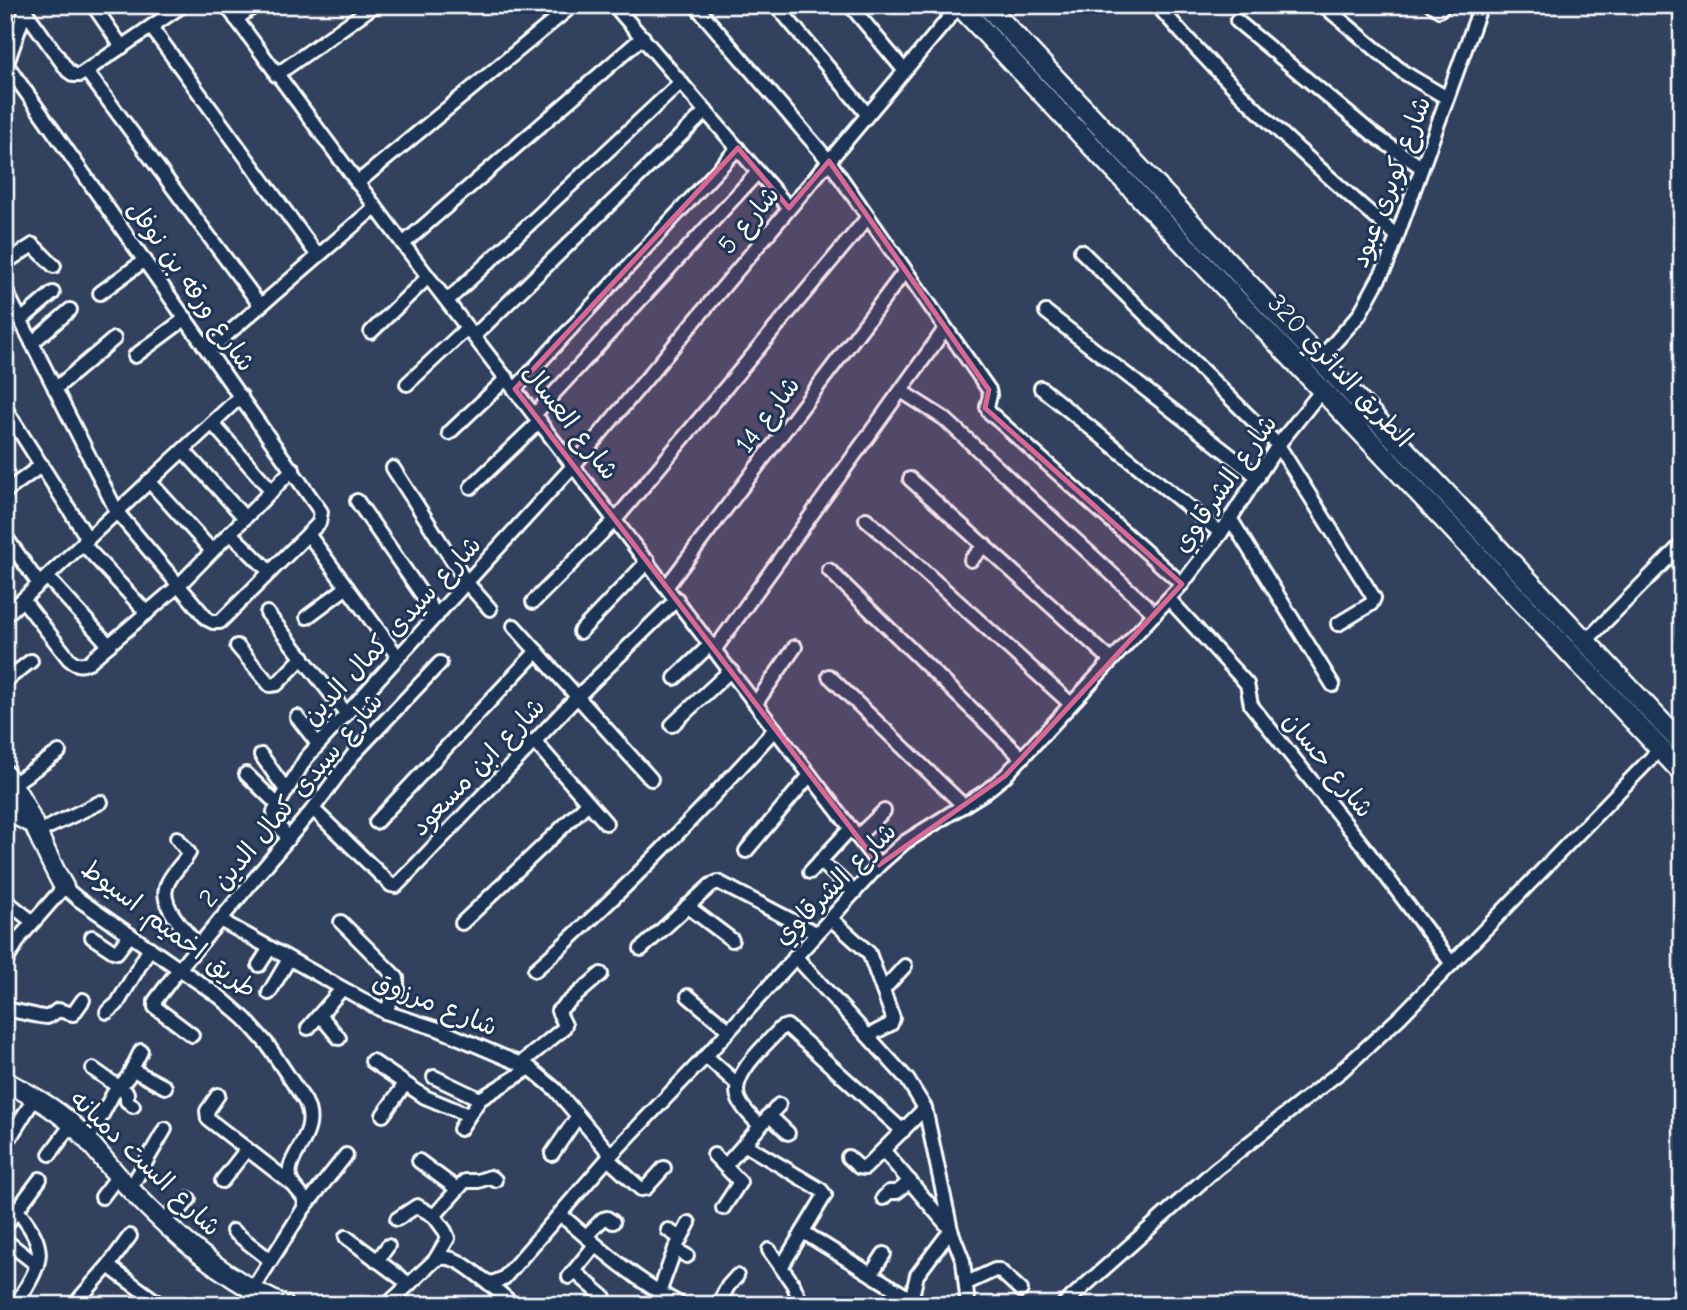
<svg xmlns="http://www.w3.org/2000/svg" width="1687" height="1310" font-family="'Comic Neue','Playpen Sans Arabic',sans-serif">
	<rect width="100%" height="100%" fill="#31415e"/>
	<filter id="ink" filterUnits="userSpaceOnUse"><feTurbulence type="fractalNoise" baseFrequency=".0143" numOctaves="2"/><feDisplacementMap in="SourceGraphic" scale="14" xChannelSelector="R" yChannelSelector="G"/><feConvolveMatrix kernelMatrix="1 2 1 2 8 2 1 2 1" color-interpolation-filters="sRGB"/></filter>
	<g filter="url(#ink)">
		<g fill="none" stroke-linecap="round" stroke-linejoin="round">
			<defs>
				<g id="street">
					<path d="M93,5L122,47"/>
					<path d="M226,5L403,244L879,865"/>
					<path d="M614,5L789,208"/>
					<path d="M695,5L829,161L989,390L990,395L987,407L989,412L1182,584"/>
					<path d="M776,5L867,114"/>
					<path d="M850,5L904,70"/>
					<path d="M1157,5C1231,90 1311,163 1397,236"/>
					<path d="M1323,5L1403,72L1447,98"/>
					<path d="M1432,5L1439,10L1445,5"/>
					<path d="M26,12L68,71L74,75H80L183,5"/>
					<path d="M236,19L256,5"/>
					<path d="M1237,21L1374,135L1421,167"/>
					<path d="M151,27L318,256"/>
					<path d="M5,69L27,6"/>
					<path d="M87,72L260,305"/>
					<path d="M276,75L375,5"/>
					<path d="M357,183L573,5"/>
					<path d="M403,244L643,37"/>
					<path d="M1081,251L1278,445L1374,598L1371,604L1338,624"/>
					<path d="M5,263L33,245L54,266"/>
					<path d="M5,289L117,512L207,619L213,622H220L319,523L321,512L7,65"/>
					<path d="M100,293L145,260"/>
					<path d="M447,301L681,82"/>
					<path d="M1046,312L1258,477"/>
					<path d="M21,320L53,293"/>
					<path d="M371,332L428,277"/>
					<path d="M474,336L706,111"/>
					<path d="M32,343L70,310"/>
					<path d="M209,350L375,207"/>
					<path d="M135,356L186,318"/>
					<path d="M1319,360L1359,315L1387,264L1481,5"/>
					<path d="M407,384L467,328"/>
					<path d="M1041,388L1221,533"/>
					<path d="M55,389L114,339"/>
					<path d="M515,389L738,148"/>
					<path d="M901,391L945,419L1155,614"/>
					<path d="M5,408L88,539"/>
					<path d="M535,414L758,172"/>
					<path d="M212,423L272,491"/>
					<path d="M449,433L507,378"/>
					<path d="M183,450L245,518"/>
					<path d="M393,468L467,583L490,609"/>
					<path d="M910,479L1111,660"/>
					<path d="M149,481L212,551"/>
					<path d="M471,487L540,421"/>
					<path d="M5,492L42,465"/>
					<path d="M357,501L437,616"/>
					<path d="M1230,518L1333,685"/>
					<path d="M866,519L1071,704"/>
					<path d="M230,533L270,572"/>
					<path d="M308,534L398,657"/>
					<path d="M5,536L39,584"/>
					<path d="M83,544L147,613"/>
					<path d="M971,560L985,545"/>
					<path d="M829,570L1022,758"/>
					<path d="M47,577L109,645"/>
					<path d="M667,586L905,271"/>
					<path d="M1169,599L1247,684L1251,705L1365,848L1452,964"/>
					<path d="M23,600L69,659C76,665 81,666 89,662L178,586L293,469"/>
					<path d="M533,602L616,519L868,217"/>
					<path d="M267,613L346,713"/>
					<path d="M5,616L241,396"/>
					<path d="M307,617L347,587"/>
					<path d="M514,626L651,779"/>
					<path d="M580,632L648,561"/>
					<path d="M1585,642L1682,544"/>
					<path d="M237,646L270,685L277,684L303,657"/>
					<path d="M715,649L945,329"/>
					<path d="M829,676L964,806"/>
					<path d="M675,678L711,644"/>
					<path d="M5,681L31,661"/>
					<path d="M756,703L795,647"/>
					<path d="M297,717L318,744"/>
					<path d="M672,725L731,670"/>
					<path d="M534,741L606,823"/>
					<path d="M261,755L286,790"/>
					<path d="M246,774L278,805"/>
					<path d="M13,784L59,752"/>
					<path d="M313,809L391,885L396,886L577,697L677,599"/>
					<path d="M376,822L537,651"/>
					<path d="M36,833L101,802"/>
					<path d="M857,837L884,811"/>
					<path d="M177,838L189,853C183,864 171,873 167,885C158,906 187,931 198,946"/>
					<path d="M288,839L275,819L274,812L306,758L574,465L959,6"/>
					<path d="M746,851L810,775"/>
					<path d="M820,861L854,892"/>
					<path d="M810,872L851,828"/>
					<path d="M5,900L33,922"/>
					<path d="M687,906L732,940"/>
					<path d="M830,918L869,953L893,1018L891,1024L868,1036"/>
					<path d="M220,920L385,1012L438,1029L530,1068L555,1089L611,1155"/>
					<path d="M341,922L397,978V990L385,1012"/>
					<path d="M462,923L588,803"/>
					<path d="M92,937L113,951L117,952L130,935"/>
					<path d="M641,949L711,885L718,882L816,933"/>
					<path d="M795,956L907,1079L925,1108L951,1230L963,1261L968,1305"/>
					<path d="M5,963L21,936L64,887L78,899L220,997L245,1019L267,1044L305,1101C323,1136 281,1157 291,1181C294,1188 301,1193 305,1200L304,1208L252,1290"/>
					<path d="M259,965L270,948"/>
					<path d="M535,970C621,895 699,813 775,729"/>
					<path d="M883,990L905,966"/>
					<path d="M269,993L289,959"/>
					<path d="M688,996L729,1030"/>
					<path d="M5,1009C14,1010 43,1018 47,1017C51,1016 54,1013 58,1010L73,1014L83,1000"/>
					<path d="M107,1012L117,1004L150,948"/>
					<path d="M320,1015L339,1038"/>
					<path d="M308,1028L342,989"/>
					<path d="M192,1035L155,1007V1001L179,969L313,809L353,755L440,663"/>
					<path d="M706,1056L737,1084"/>
					<path d="M372,1061L425,1097L468,1115"/>
					<path d="M520,1064L563,1029L565,1025L558,1011L601,974"/>
					<path d="M93,1069L127,1093V1101L133,1106"/>
					<path d="M133,1070L165,1087"/>
					<path d="M434,1077L480,1099"/>
					<path d="M218,1095L207,1111L208,1119L292,1184"/>
					<path d="M383,1115L405,1084"/>
					<path d="M769,1115L788,1133"/>
					<path d="M760,1126C753,1118 743,1110 739,1100C728,1076 766,1045 781,1028L787,1026L903,1131"/>
					<path d="M460,1129L480,1099L530,1068"/>
					<path d="M11,1136L35,1097"/>
					<path d="M88,1141L113,1094L128,1077L141,1051"/>
					<path d="M744,1144L821,1190L825,1195L782,1266"/>
					<path d="M883,1150L951,1230L917,1275L910,1305"/>
					<path d="M50,1154L72,1124"/>
					<path d="M552,1154L578,1116"/>
					<path d="M714,1155L740,1182L723,1208"/>
					<path d="M848,1157L859,1167L865,1168L925,1108"/>
					<path d="M608,1159L641,1189L646,1188L664,1168"/>
					<path d="M419,1161L457,1189"/>
					<path d="M725,1166L779,1105"/>
					<path d="M222,1181L247,1149"/>
					<path d="M130,1189L165,1129"/>
					<path d="M102,1197L118,1176"/>
					<path d="M883,1198L889,1192H897L910,1181"/>
					<path d="M304,1208L346,1155"/>
					<path d="M560,1214C598,1247 637,1282 682,1305"/>
					<path d="M397,1219L417,1206L434,1216"/>
					<path d="M163,1222L174,1210H180L189,1199"/>
					<path d="M5,1226L40,1179"/>
					<path d="M668,1230L680,1238"/>
					<path d="M233,1231L270,1260"/>
					<path d="M803,1232L911,1299"/>
					<path d="M586,1236L603,1219L607,1218L613,1222"/>
					<path d="M346,1237L409,1284"/>
					<path d="M5,1240L37,1265"/>
					<path d="M675,1249L687,1256"/>
					<path d="M769,1250L793,1284L801,1303"/>
					<path d="M435,1260L448,1238L445,1231L434,1216L465,1181H478L490,1177L495,1180"/>
					<path d="M377,1261L388,1246"/>
					<path d="M108,1266L161,1305"/>
					<path d="M574,1271L604,1297"/>
					<path d="M871,1274L884,1254"/>
					<path d="M569,1277L595,1245"/>
					<path d="M486,1281L514,1305"/>
					<path d="M967,1283L995,1270H999L1021,1290"/>
					<path d="M659,1293L675,1249L689,1223"/>
					<path d="M80,1298L108,1266L130,1236"/>
					<path d="M16,1305C41,1262 51,1252 17,1210"/>
					<path d="M387,1305L435,1260C453,1251 471,1271 486,1281L492,1283L504,1278L611,1155L706,1056L879,865L905,842L985,792L1005,776L1182,584L1221,533L1278,445L1322,390"/>
					<path d="M718,1305L728,1286L737,1276"/>
					<path d="M1063,1305L1216,1169L1341,1071L1400,1017L1660,749"/>
				</g>
				<g id="secondary">
					<path d="M5,774C31,808 42,850 64,887"/>
					<path d="M5,806L11,813L31,823"/>
					<path d="M5,1081C29,1094 53,1107 73,1125C94,1145 110,1169 130,1189C174,1235 225,1280 284,1305"/>
				</g>
				<g id="primary">
					<path d="M959,5L1682,772"/>
					<path d="M986,5L1682,744"/>
				</g>
			</defs>
			<use href="#street" stroke="#fff" stroke-width="18"/>
			<use href="#secondary" stroke="#fff" stroke-width="23"/>
			<use href="#primary" stroke="#fff" stroke-width="24"/>
			<use href="#street" stroke="#1d3557" stroke-width="12"/>
			<use href="#secondary" stroke="#1d3557" stroke-width="18"/>
			<use href="#primary" stroke="#1d3557" stroke-width="19"/>
		</g>
	</g>
	<path fill="#d76994" fill-opacity="0.2" stroke="#d76994" stroke-width="5" stroke-linejoin="round" d="M738,148L789,208L829,161L989,390L985,408L1182,584L1005,776L879,865L515,389Z"/>
	<g text-anchor="middle" dominant-baseline="central" stroke-width="6" stroke-linejoin="round" paint-order="stroke">
		<g font-size="26" fill="#fff" stroke="#1d3557">
			<text transform="translate(1391 182) rotate(-69)">شارع كوبرى عبود</text>
			<text transform="translate(749 220) rotate(-50)">شارع 5</text>
			<text transform="translate(191 286) rotate(55)">شارع ورقه بن نوفل</text>
			<text transform="translate(1340 371) rotate(47)">الطريق الدائري 320</text>
			<text transform="translate(768 415) rotate(-53)">شارع 14</text>
			<text transform="translate(570 422) rotate(52)">شارع العسال</text>
			<text transform="translate(1225 484) rotate(-55)">شارع الشرقاوي</text>
			<text transform="translate(392 631) rotate(-47)">شارع سيدى كمال الدين</text>
			<text transform="translate(1328 765) rotate(51)">شارع حسان</text>
			<text transform="translate(478 767) rotate(-46)">شارع ابن مسعود</text>
			<text transform="translate(291 800) rotate(-50)">شارع سيدى كمال الدين 2</text>
			<text transform="translate(835 884) rotate(-45)">شارع الشرقاوي</text>
			<text transform="translate(169 929) rotate(37)">طريق اخميم, اسيوط</text>
			<text transform="translate(435 1004) rotate(22)">شارع مرزوق</text>
			<text transform="translate(145 1163) rotate(44)">شارع الست دميانه</text>
		</g>
	</g>
	<rect width="1687" height="1310" fill="none" stroke="#1d3557" stroke-width="28"/>
	<rect x="14" y="14" width="1659" height="1282" fill="none" stroke="#fff" stroke-width="2.5" filter="url(#ink)"/>
</svg>
